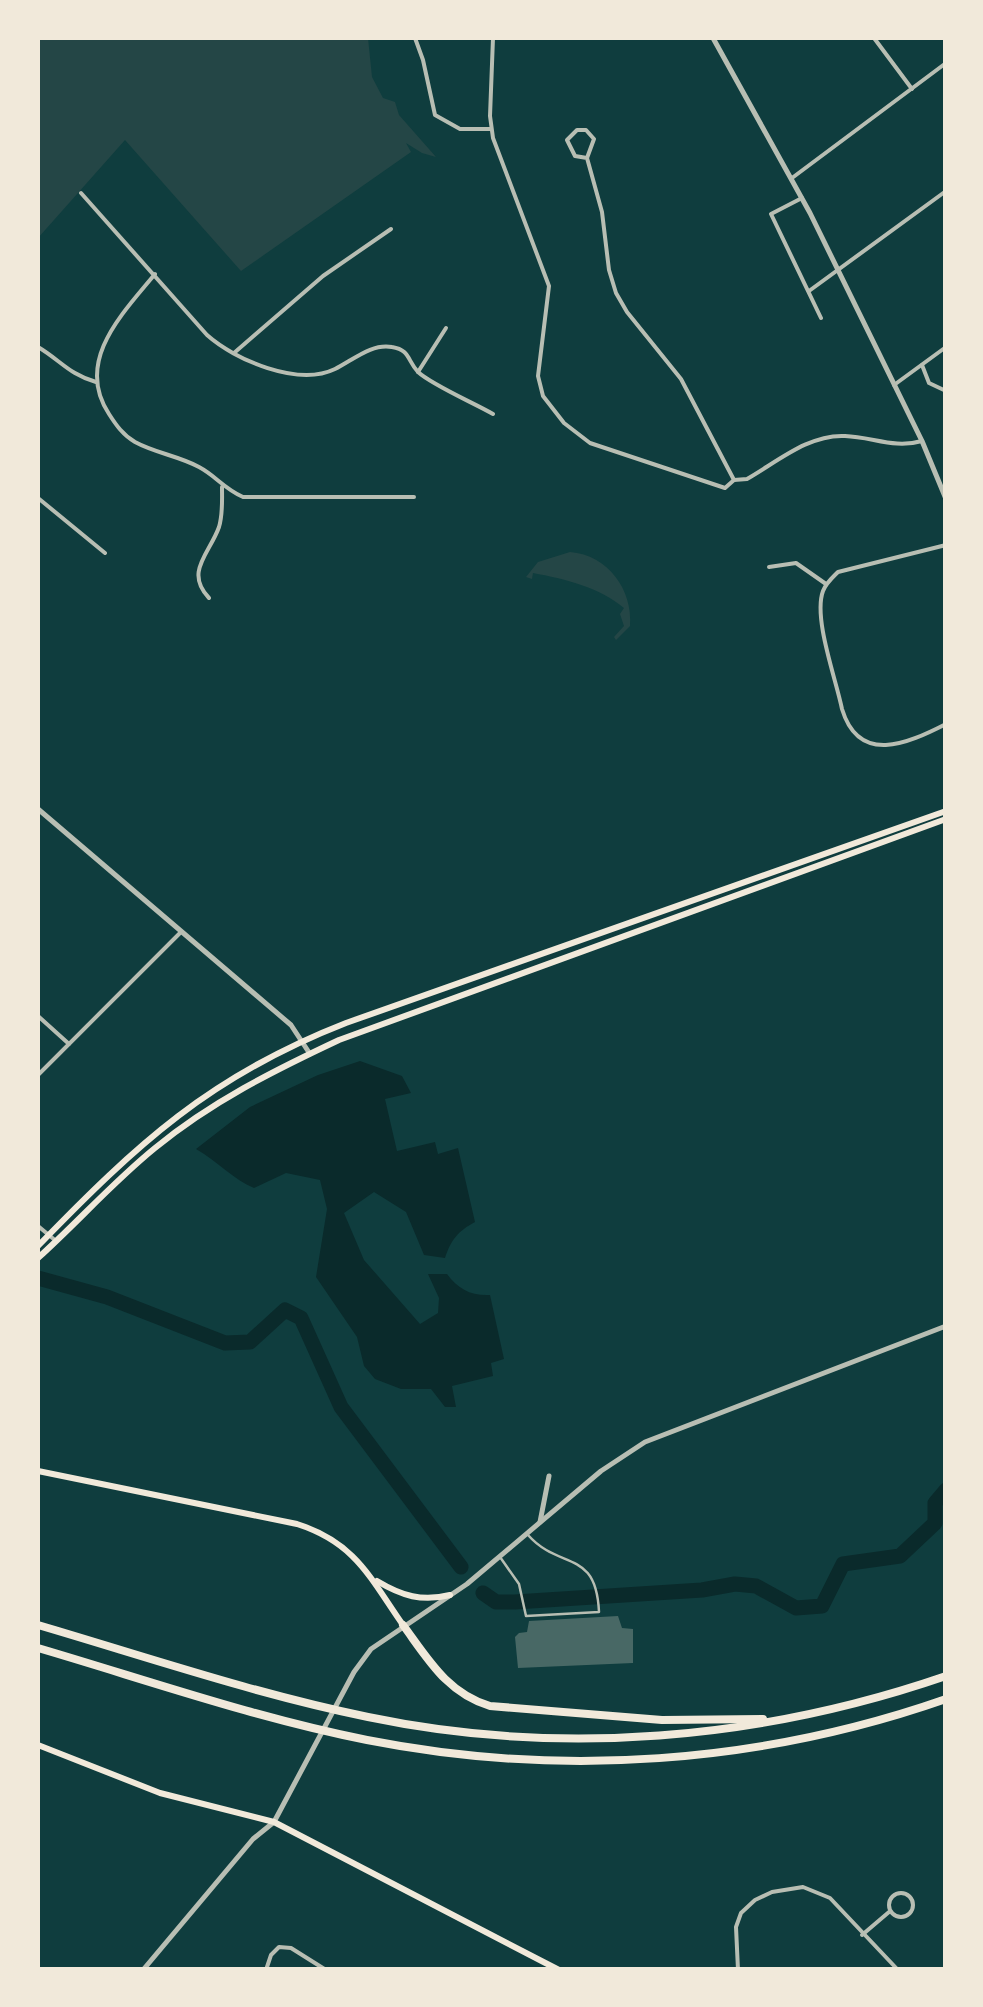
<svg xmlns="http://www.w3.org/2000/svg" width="983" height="2007" font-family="Roboto,sans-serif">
	<rect width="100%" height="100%" fill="#0f3d3e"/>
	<g fill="#244646">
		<path d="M38,38H368L372,77L383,98L395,102L399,115L436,157L422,153L406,143L411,152L241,271L125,140L38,238Z"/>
		<path d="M570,552C608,555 633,590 630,626L616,640L614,637L624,626L620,614L624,608C599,587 565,579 533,573L532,579L526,577L538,562Z"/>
	</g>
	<path fill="#0a2a2b" d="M360,1061L402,1076L411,1093L385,1099L397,1151L435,1142L438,1154L458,1148L475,1222C458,1231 451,1240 445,1258L424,1255L406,1212L374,1192L344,1213L364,1260L420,1324L438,1313L439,1298L428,1274H447C458,1289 471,1296 490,1295L504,1359L491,1363L493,1376L452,1386L456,1407H445L431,1389H401L375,1379L364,1366L357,1337L316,1277L327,1209L320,1180L286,1173L254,1188C234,1180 217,1161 196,1149L250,1107L318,1075Z"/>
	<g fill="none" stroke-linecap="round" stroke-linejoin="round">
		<g stroke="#0a2a2b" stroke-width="15">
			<path d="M38,1278L107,1297L225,1343L250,1342L285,1310L301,1318L341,1407L461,1567"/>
			<path d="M483,1593L496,1602H515L702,1590L735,1584L756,1586L796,1608L822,1606L843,1564L900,1556L935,1523V1503L946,1490"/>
		</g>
	</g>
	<path fill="#486865" d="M618,1616L622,1628L633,1629V1663L518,1668L515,1637L519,1633L527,1632L529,1621Z"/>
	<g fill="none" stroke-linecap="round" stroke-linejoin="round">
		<path stroke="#b8beb3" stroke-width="2.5" d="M500,1557L519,1584L526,1616L599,1612C596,1548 560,1571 528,1535"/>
		<g stroke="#b8beb3" stroke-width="4">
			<path d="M415,38L423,60L435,115L460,129H491"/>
			<path d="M493,38L490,116L493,138L549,286L538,376L543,396L564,423L590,443L725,488L734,480L747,479C777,462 809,434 845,436C873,437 894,449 922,441"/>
			<path d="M874,38L912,89"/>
			<path d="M587,158L575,156L567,140L577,130H586L594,139L587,158L602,212L609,270L616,293L627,312L681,379L734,480"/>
			<path d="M792,178L946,63"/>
			<path d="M81,193L207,335C235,360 298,387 335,369C353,360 372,343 392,347C410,350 407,360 418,372C432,385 474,403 493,414"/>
			<path d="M802,198L771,214L821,318"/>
			<path d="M155,274C123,313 74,361 109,414C116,425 123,435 135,442C155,453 179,456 199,467C216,476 223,488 243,497H414"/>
			<path d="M809,291L946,191"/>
			<path d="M38,347C60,360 70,375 96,382"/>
			<path d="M234,353L323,276L391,229"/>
			<path d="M922,365L929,383L946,391"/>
			<path d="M418,372L446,328"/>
			<path d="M894,385L946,347"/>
			<path d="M38,498L105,553"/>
			<path d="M946,545L838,572C832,578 826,583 823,591C813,618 836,679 842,709C859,765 907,744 946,724"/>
			<path d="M769,567L796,563L826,584"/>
			<path d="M209,598C184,572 210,553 219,527C223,514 222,500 222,487"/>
			<path d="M38,1016L69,1044"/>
			<path d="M38,1075L181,932"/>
			<path d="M38,1226L56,1241"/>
			<circle cx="901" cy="1905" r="12"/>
			<path d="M862,1935L889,1912"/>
			<path d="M266,1970L271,1955L279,1947L291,1948L326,1970"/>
			<path d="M738,1970L736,1927L741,1913L755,1900L772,1892L803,1887L830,1898L898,1970"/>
		</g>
		<g stroke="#b8beb3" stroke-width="5">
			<path d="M713,38L810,213L922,441L946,499"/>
			<path d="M38,809L291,1025L310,1054"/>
			<path d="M540,1522L549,1476"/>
			<path d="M143,1970L253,1839L274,1822L354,1672L371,1649L467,1584L601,1471L645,1442L946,1326"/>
		</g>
		<g stroke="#f1e9da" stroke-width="6">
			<path d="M38,1246C137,1144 210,1076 346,1023L946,811"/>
			<path d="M38,1258C78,1222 113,1182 155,1148C211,1102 273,1071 339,1040L946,819"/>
			<path d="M38,1471L297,1524C356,1543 370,1578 403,1625"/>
			<path d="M377,1581C402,1596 422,1602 450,1595"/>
			<path d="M38,1745L160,1793L274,1822L559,1970"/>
		</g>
		<g stroke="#f1e9da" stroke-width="8">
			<path d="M38,1625C147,1657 256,1694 368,1717C560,1757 760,1740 946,1676"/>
			<path d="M403,1625C428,1659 447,1693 490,1706L662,1720L763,1719"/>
			<path d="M38,1648C147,1680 256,1718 367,1740C560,1778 760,1764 946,1699"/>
		</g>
	</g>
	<rect width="983" height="2007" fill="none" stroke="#f1e9da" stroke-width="80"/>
</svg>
